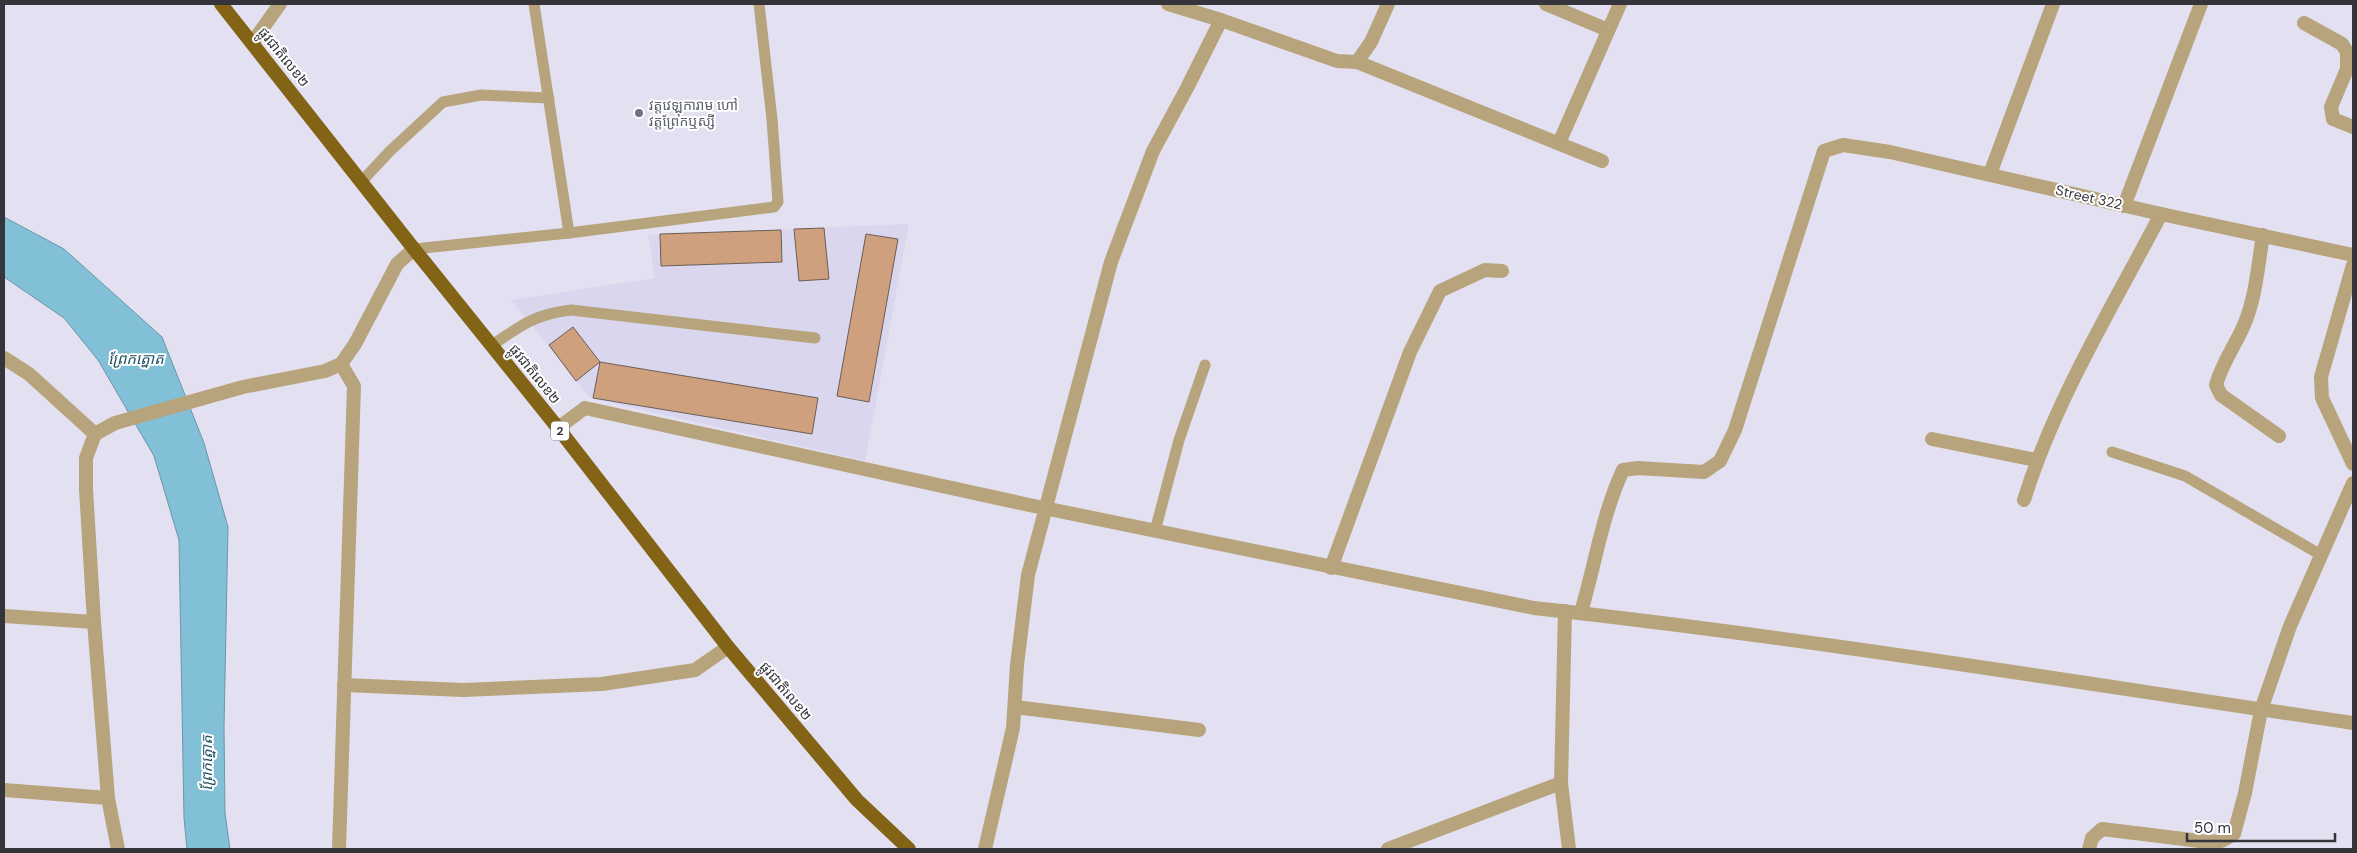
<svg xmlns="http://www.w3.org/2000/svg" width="2357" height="853" font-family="'DM Sans','Noto Sans Khmer',sans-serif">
	<rect width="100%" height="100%" fill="#e3e1f1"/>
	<path fill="#d9d6ee" d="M909,224L865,461L590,398L511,300L655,278L648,235Z"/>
	<path fill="#82c0d7" stroke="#6b96a8" d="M4,217L64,249L162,337L204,443L228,527L224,727L225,813L230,849H187L184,818L179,540L154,456L98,360L64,318L4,277Z"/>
	<g fill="#cea07e" stroke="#6a5e55">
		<path d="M824,228L829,279L799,281L794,229Z"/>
		<path d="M781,230L782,262L661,266L660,234Z"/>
		<path d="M866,234L898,239L869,402L837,396Z"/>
		<path d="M573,327L600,362L576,381L549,345Z"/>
		<path d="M600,362L818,398L812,434L593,398Z"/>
	</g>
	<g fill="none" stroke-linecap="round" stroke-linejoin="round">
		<g stroke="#b7a47c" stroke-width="11">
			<path d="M534,4L569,233"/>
			<path d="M362,181L390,151L443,102L481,95L549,98"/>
			<path d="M414,249L569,233L774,207L778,202L772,119L759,4"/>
			<path d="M491,346C520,326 535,314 571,310L815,338"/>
			<path d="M2112,452L2185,476L2321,555"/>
			<path d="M1155,531L1179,440L1205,365"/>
		</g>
		<g stroke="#b7a47c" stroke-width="14">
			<path d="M1168,4L1221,20L1337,61L1357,62L1602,161"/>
			<path d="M1546,4L1608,30"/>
			<path d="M2304,23L2342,44L2347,52V69L2331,107L2333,119L2353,127"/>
			<path d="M252,43L280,4"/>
			<path d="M1357,62L1371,42L1388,4"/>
			<path d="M1559,143L1620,4"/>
			<path d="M1990,174L2053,4"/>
			<path d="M2124,206L2201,4"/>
			<path d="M2263,235C2258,265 2256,297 2244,325C2235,346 2222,363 2216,385L2221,395L2279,436"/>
			<path d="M2353,265L2321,377L2322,398L2353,464"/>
			<path d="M4,358L29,374L95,434L115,423L243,387L325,371L341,364L355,344L397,264L414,249"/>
			<path d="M558,428L585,408L1034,506L1534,608C1808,638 2081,683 2353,723"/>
			<path d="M95,434L86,458V489L94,622L108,798L118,849"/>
			<path d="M1932,439L2036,460"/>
			<path d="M2024,500C2055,400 2113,306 2161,214"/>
			<path d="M1331,568L1410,352L1440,291L1485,270L1502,271"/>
			<path d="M1565,611L1561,783L1569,849"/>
			<path d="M1581,612C1595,565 1602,515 1623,470L1638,468L1704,472L1720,461L1735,430L1824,151L1843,145L1890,152L2161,214L2353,255"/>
			<path d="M4,616L94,622"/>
			<path d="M344,685L463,690L602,684L695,670L728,647"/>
			<path d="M1015,707L1199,730"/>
			<path d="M4,790L108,798"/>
			<path d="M339,849L354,386L341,364"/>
			<path d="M985,849L1013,728L1017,665L1028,575L1111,262L1153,151L1187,88L1221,20"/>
			<path d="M1388,849L1561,783"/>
			<path d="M2089,849L2092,838L2102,829L2208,842L2221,841L2234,834L2245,793L2261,710L2290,626L2353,483"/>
		</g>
		<path stroke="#836416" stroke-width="14" d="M221,4L414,249L558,428L728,647L857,800L909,849"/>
	</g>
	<circle fill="#6b7280" stroke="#fff" stroke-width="2" cx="639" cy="113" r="5"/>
	<g text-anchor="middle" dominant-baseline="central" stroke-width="4" stroke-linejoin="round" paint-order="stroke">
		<rect fill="#fff" stroke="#727176" stroke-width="1" x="551" y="421.5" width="18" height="19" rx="4"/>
		<g font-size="12" font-weight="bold" fill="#35343b">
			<text x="560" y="431">2</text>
		</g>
		<g font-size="14" fill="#35343b" stroke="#fff">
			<text transform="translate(284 57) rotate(51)">ផ្លូវជាតិលេខ២</text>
			<text transform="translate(2089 197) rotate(13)">Street 322</text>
			<text transform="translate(535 374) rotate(51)">ផ្លូវជាតិលេខ២</text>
			<text transform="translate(786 691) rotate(50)">ផ្លូវជាតិលេខ២</text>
		</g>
		<g font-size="14" fill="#5b616d" stroke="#fff" text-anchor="start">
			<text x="649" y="105">វត្តវេឡុការាម ហៅ<tspan x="649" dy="16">វត្តព្រែកឬស្សី</tspan></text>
		</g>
		<g font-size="15" font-style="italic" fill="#205465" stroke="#fff">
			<text x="136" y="359">ព្រែកត្នោត</text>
			<text transform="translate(207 763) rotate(-90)">ព្រែកត្នោត</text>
		</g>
	</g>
	<rect width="2357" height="853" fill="none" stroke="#35343b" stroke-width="10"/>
	<path d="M2187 833v8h148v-8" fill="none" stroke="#35343b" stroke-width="2.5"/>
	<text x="2194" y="833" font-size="15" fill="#35343b" stroke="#ffffff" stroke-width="4" paint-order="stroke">50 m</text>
</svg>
